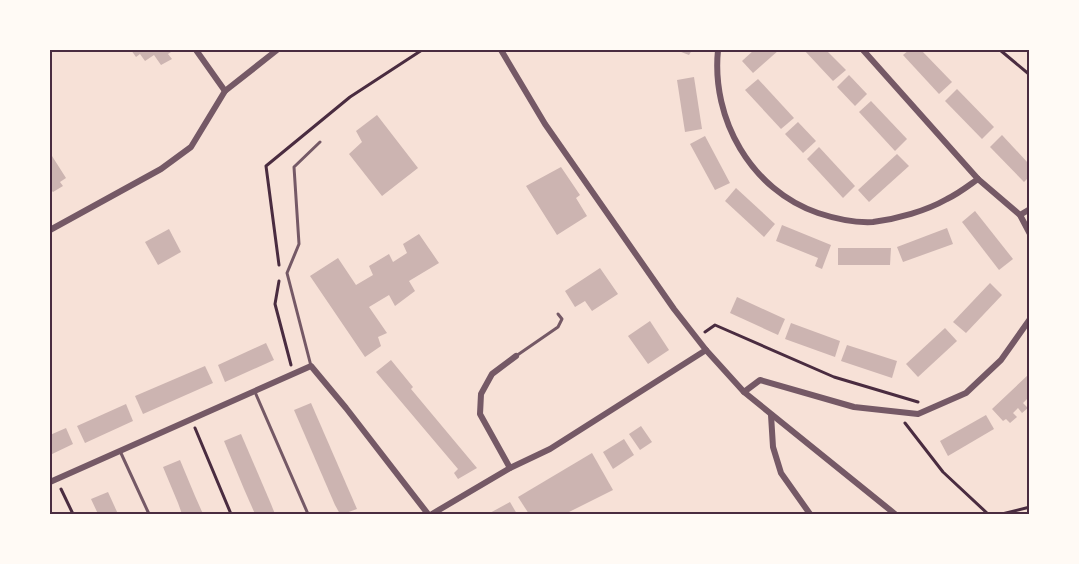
<svg xmlns="http://www.w3.org/2000/svg" width="1079" height="564" font-family="Manrope,sans-serif">
	<rect width="100%" height="100%" fill="#f7e1d7"/>
	<g fill="#ccb4b1">
		<path d="M131,50H174L168,54L172,59L161,65L154,55L145,61L140,54L136,57Z"/>
		<path d="M676,50H692L689,55Z"/>
		<path d="M754,50H779L753,73L742,61Z"/>
		<path d="M804,50H826L846,70L833,81Z"/>
		<path d="M909,50H921L952,82L939,94L903,55Z"/>
		<path d="M849,75L867,94L855,106L837,87Z"/>
		<path d="M694,77L702,129L685,132L677,80Z"/>
		<path d="M758,79L794,118L781,129L745,90Z"/>
		<path d="M957,89L994,127L982,139L945,101Z"/>
		<path d="M871,101L907,139L895,151L859,112Z"/>
		<path d="M377,115L418,168L382,196L349,154L362,142L356,131Z"/>
		<path d="M798,122L816,141L803,153L785,134Z"/>
		<path d="M1002,135L1029,164V177L1024,182L990,147Z"/>
		<path d="M705,136L730,183L715,190L690,144Z"/>
		<path d="M819,147L855,186L843,198L807,159Z"/>
		<path d="M897,154L909,166L869,202L858,190Z"/>
		<path d="M52,156L66,178L60,182L63,186L53,192L50,189V158Z"/>
		<path d="M561,167L580,195L576,198L587,216L557,235L526,186Z"/>
		<path d="M736,188L775,224L764,237L725,201Z"/>
		<path d="M975,211L1013,259L999,270L962,222Z"/>
		<path d="M782,225L831,245L822,269L815,266L818,258L776,241Z"/>
		<path d="M947,228L953,244L903,262L897,247Z"/>
		<path d="M169,229L181,252L158,265L145,242Z"/>
		<path d="M419,234L439,263L409,281L415,291L395,306L389,295L369,307L387,333L378,337L381,346L365,357L310,276L338,258L356,285L373,275L369,266L389,254L393,262L407,253L403,244Z"/>
		<path d="M838,248H891L890,265H838Z"/>
		<path d="M600,268L618,294L592,311L585,301L575,307L565,291Z"/>
		<path d="M990,283L1002,295L966,333L953,322Z"/>
		<path d="M737,297L785,319L778,335L730,313Z"/>
		<path d="M650,321L669,350L648,364L628,336Z"/>
		<path d="M791,323L840,341L835,357L785,339Z"/>
		<path d="M945,328L957,341L918,377L906,364Z"/>
		<path d="M266,343L274,360L225,382L218,365Z"/>
		<path d="M847,345L897,361L892,378L841,361Z"/>
		<path d="M391,360L413,387L411,389L477,468L458,479L454,473L458,469L376,372Z"/>
		<path d="M205,366L213,383L143,414L135,396Z"/>
		<path d="M1029,374V397L1023,403L1028,408L1022,413L1018,408L1013,413L1017,417L1010,423L1006,419L1003,421L992,409Z"/>
		<path d="M311,403L357,509L343,514H340L335,505L294,410Z"/>
		<path d="M126,404L133,421L85,443L77,426Z"/>
		<path d="M986,415L994,429L948,456L940,441Z"/>
		<path d="M641,426L652,442L640,450L629,434Z"/>
		<path d="M66,428L73,444L50,455V435Z"/>
		<path d="M241,434L271,504L275,514H255L244,489L224,441Z"/>
		<path d="M624,439L634,455L613,469L603,452Z"/>
		<path d="M592,453L613,490L565,514H529L518,497Z"/>
		<path d="M180,460L195,496L203,514H182L178,503L163,467Z"/>
		<path d="M108,492L118,514H98L91,499Z"/>
		<path d="M510,502L517,514H488Z"/>
	</g>
	<g fill="none" stroke-linecap="round" stroke-linejoin="round">
		<g stroke="#4a2c40" stroke-width="3">
			<path d="M1000,50L1030,75"/>
			<path d="M279,265L266,166L350,97L422,50"/>
			<path d="M279,281L275,304L291,365"/>
			<path d="M705,332L715,325L834,377L918,402"/>
			<path d="M905,423L943,472L988,514"/>
			<path d="M195,428L231,514"/>
			<path d="M61,489L73,514"/>
			<path d="M1002,514L1030,507"/>
		</g>
		<g stroke="#755966" stroke-width="3">
			<path d="M516,356L558,327L562,319L558,314"/>
			<path d="M311,366L287,273L299,244L294,167L320,142"/>
			<path d="M255,392L308,514"/>
			<path d="M120,451L149,514"/>
			<path d="M726,514H727"/>
		</g>
		<g stroke="#755966" stroke-width="6">
			<path d="M196,50L225,91"/>
			<path d="M501,50L545,124L674,309L706,350L744,392L895,514"/>
			<path d="M718,50C711,119 751,190 818,213C836,219 854,223 873,222C897,219 926,211 947,199C958,194 968,186 978,179"/>
			<path d="M863,50L978,179L1020,215L1030,234"/>
			<path d="M1020,215L1030,209"/>
			<path d="M50,230L161,169L191,147L225,91L277,50"/>
			<path d="M744,392L760,380L854,407L918,414L966,393L1001,360L1030,319"/>
			<path d="M771,415L773,447L781,473L810,514"/>
			<path d="M510,468L480,414L481,394L492,374L516,356"/>
			<path d="M50,482L311,366L346,408L428,514"/>
			<path d="M432,514L510,468L550,449L706,350"/>
		</g>
	</g>
	<rect width="1079" height="564" fill="none" stroke="#fffaf5" stroke-width="102"/>
	<rect x="51" y="51" width="977" height="462" fill="none" stroke="#4a2c40" stroke-width="2"/>
</svg>
